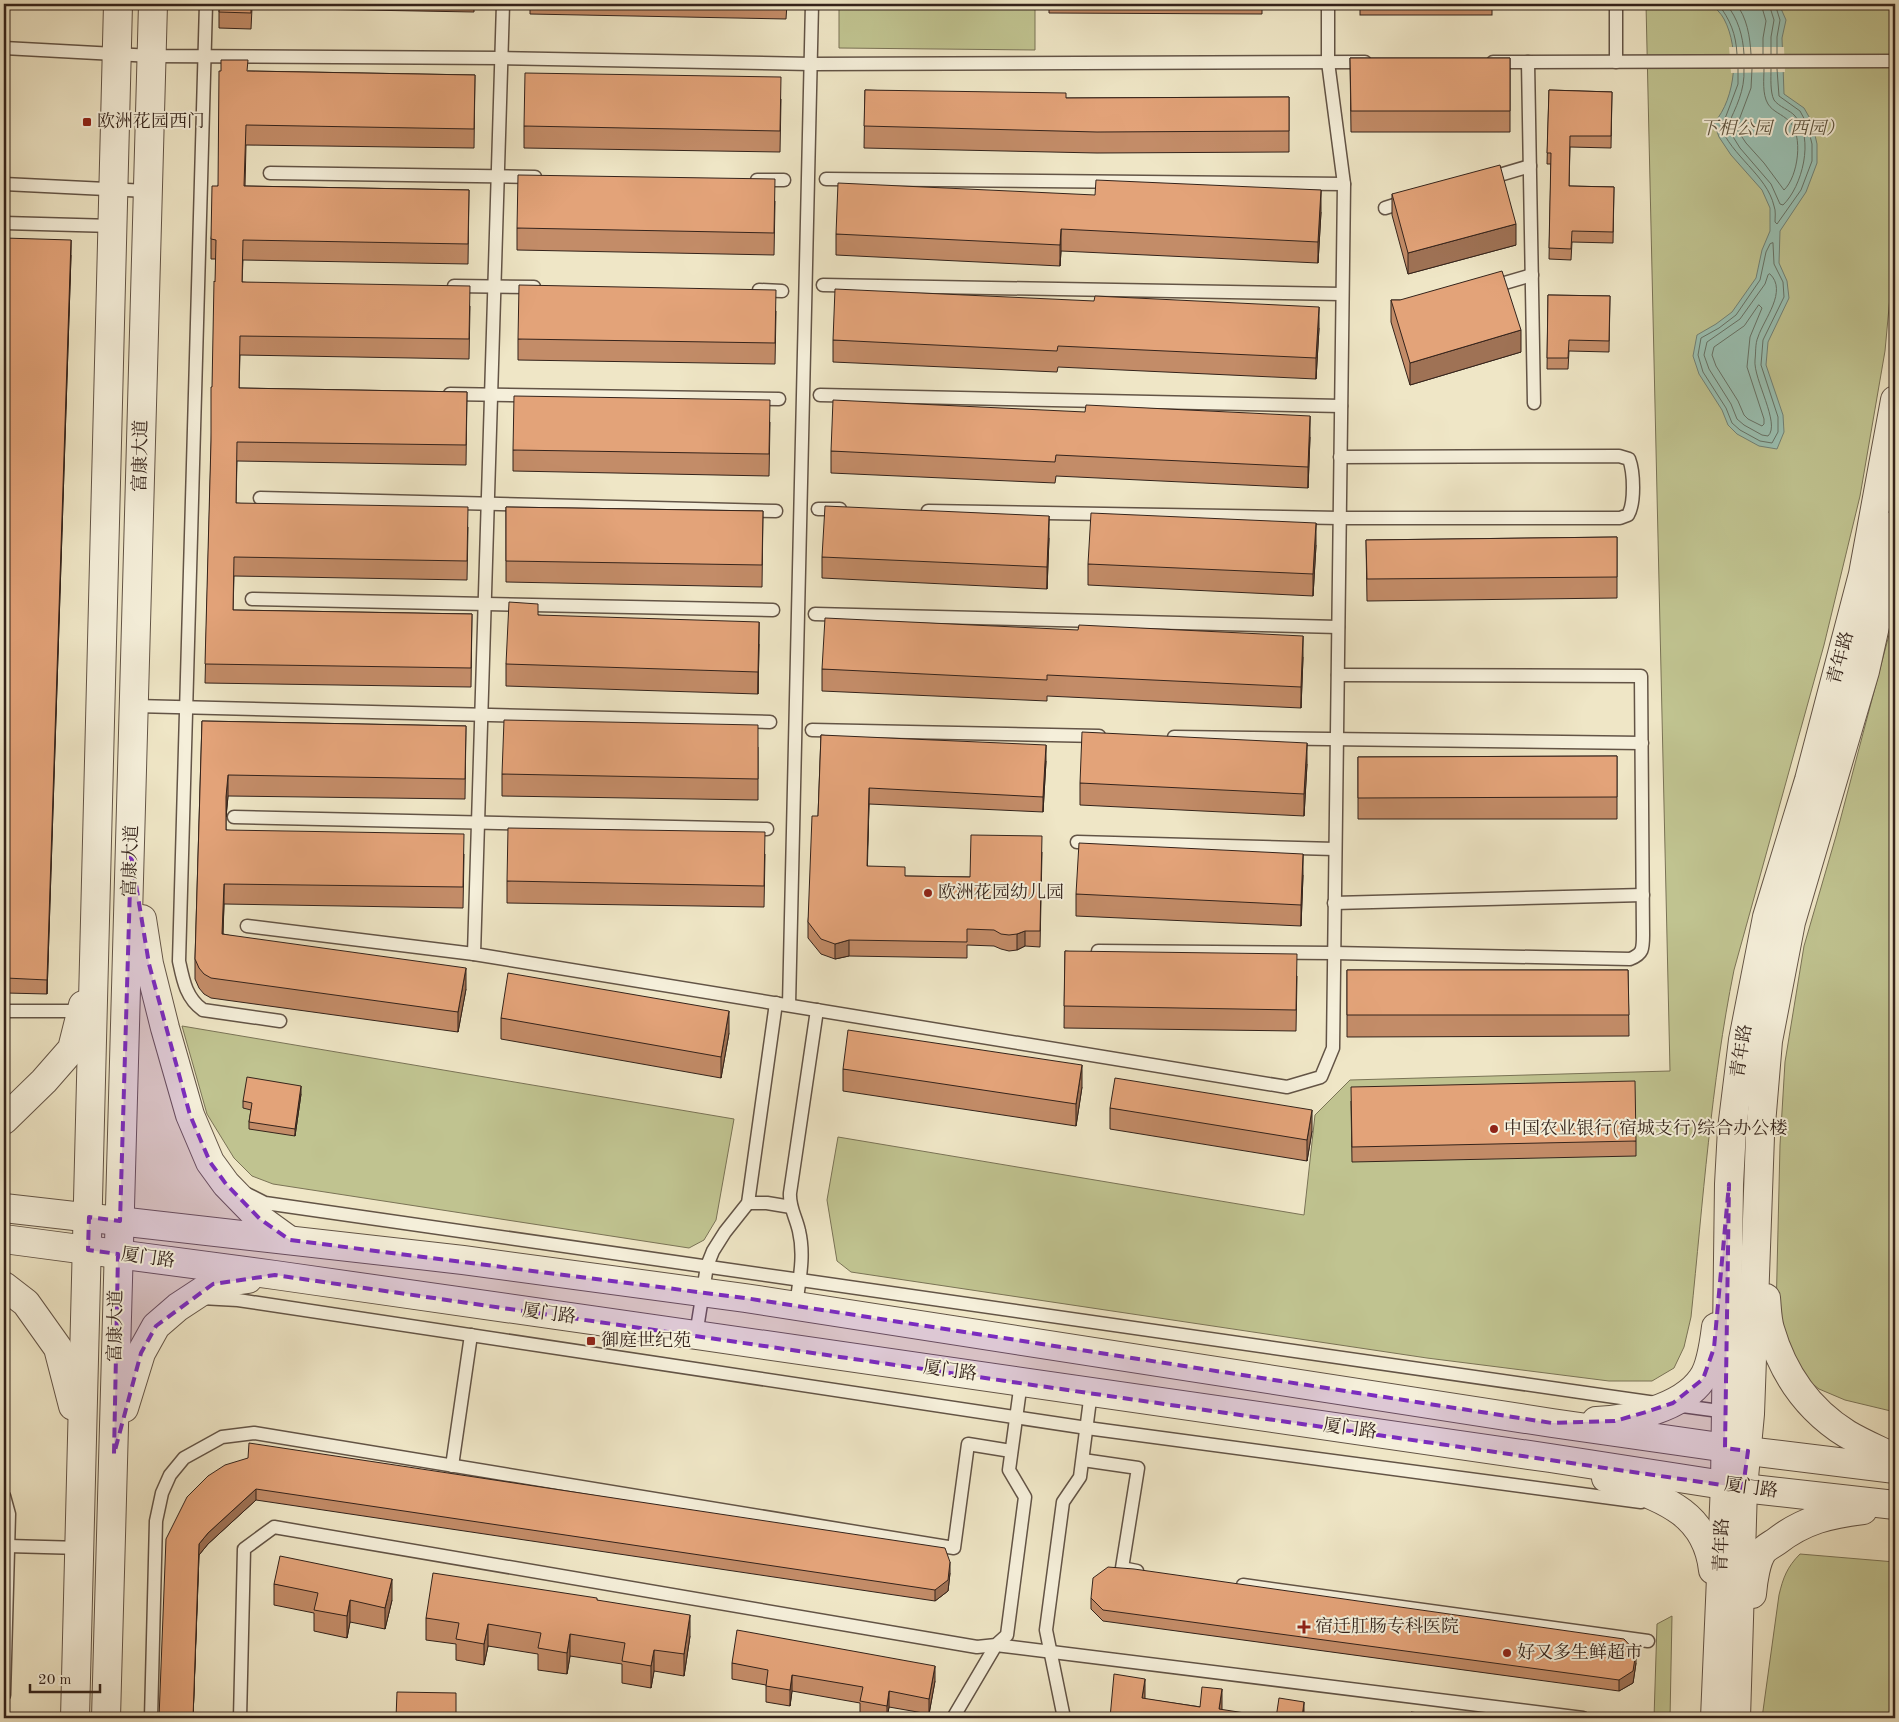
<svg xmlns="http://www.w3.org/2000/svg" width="1899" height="1722" font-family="'Old Standard TT','Noto Serif SC',serif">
	<rect width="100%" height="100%" fill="#efe6c6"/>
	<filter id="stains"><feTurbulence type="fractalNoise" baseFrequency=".004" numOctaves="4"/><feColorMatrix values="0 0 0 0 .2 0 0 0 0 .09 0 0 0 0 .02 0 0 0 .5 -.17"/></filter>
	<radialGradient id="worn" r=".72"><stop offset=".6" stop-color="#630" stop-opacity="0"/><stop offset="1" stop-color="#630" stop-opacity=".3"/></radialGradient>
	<g fill="#c0c390" stroke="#7a7356">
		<path d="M839,4H1035V50L839,48Z"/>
		<path d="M1646,4H1895V242L1885,351L1860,496L1824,645L1734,970C1711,1084 1703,1201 1691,1317L1684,1347L1674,1368L1652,1381H1609L1427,1358L851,1272L837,1261L827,1200L838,1137L1304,1215L1315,1115L1350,1080L1670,1071Z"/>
		<path d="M1895,612V1412L1845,1400L1819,1389L1800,1374L1776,1314L1780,1145L1785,1062L1804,946L1836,836Z"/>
		<path d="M182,1026L734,1119L716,1220L704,1240L689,1248L273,1184L252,1176L234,1158L207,1114Z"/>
		<path d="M1800,1554L1895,1562V1718H1762L1779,1595C1783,1578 1787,1567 1800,1554Z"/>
		<path d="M1672,1616L1670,1718H1654L1657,1624Z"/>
	</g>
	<path fill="#9ac0b2" stroke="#718176" d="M1711,4H1779L1786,20L1782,38L1784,94L1804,108L1812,122L1817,144V163L1806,192L1780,231L1779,263L1787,281L1789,298L1768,342L1766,365L1783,415L1784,432L1777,449L1759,446L1737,434L1728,425L1722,410L1699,374L1693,356L1697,335L1716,324L1732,312L1756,278L1762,250L1770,231V208L1762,190L1731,155L1719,137L1714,123C1736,98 1740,49 1724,19C1721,13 1715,8 1711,4Z"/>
	<path fill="#efe6c6" d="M1729,47H1784L1785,72L1731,73Z"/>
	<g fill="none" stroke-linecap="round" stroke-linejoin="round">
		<g stroke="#677266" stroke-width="1">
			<path d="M1718,4C1730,19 1736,34 1737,54"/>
			<path d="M1726,4C1738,18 1743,36 1744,54"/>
			<path d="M1736,4C1747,17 1750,37 1751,54"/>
			<path d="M1761,4L1766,21L1763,38V54"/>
			<path d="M1769,4L1774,20L1771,37V54"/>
			<path d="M1775,4L1780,20L1777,37V54"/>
			<path d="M1738,69V84L1726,116L1720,125C1731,156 1767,175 1774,206C1776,211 1775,217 1775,222L1777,224L1801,190L1812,161V144L1807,124L1800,111L1779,96L1777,69"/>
			<path d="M1744,69C1745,91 1736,107 1727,127L1740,148L1771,184L1780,204L1783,205C1802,187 1815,138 1795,116C1790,110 1779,107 1774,100C1770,92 1771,78 1771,69"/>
			<path d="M1752,69L1751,88L1736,128L1746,143L1764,163L1784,190C1798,177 1804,135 1789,121C1782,114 1773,112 1768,104C1762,94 1764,79 1764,69"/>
			<path d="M1773,243L1774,264L1783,282L1784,297L1763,340L1761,365L1778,417V432L1772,443L1760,441L1740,430L1732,423L1726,408L1703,372L1698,355L1701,338L1719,328L1736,315L1760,280L1766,252L1770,244Z"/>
			<path d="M1770,274C1788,291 1764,319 1758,337C1755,344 1756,352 1755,360C1753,379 1781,424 1768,436L1762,435L1744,425L1737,419L1731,404L1709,369L1704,355L1707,342L1740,319L1765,284L1768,275Z"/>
			<path d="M1759,305L1762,308L1750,337L1747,367L1764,419V424L1762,426L1748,419L1744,415L1738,401L1716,366L1712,355L1714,347L1744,326Z"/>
		</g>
		<defs>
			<g id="service">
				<path d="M206,4L179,961C183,980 186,998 203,1010L280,1021"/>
				<path d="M503,4L474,954L1287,1087L1321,1077L1333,1048L1344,184L1328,62V4"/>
				<path d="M4,48L152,56L501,58L811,64L1365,62"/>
				<path d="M1493,62L1895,61"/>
				<path d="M1528,62L1534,403"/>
				<path d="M1616,62V4"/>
				<path d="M270,173L535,177"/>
				<path d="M826,179L1344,184"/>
				<path d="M1486,179L1530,166"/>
				<path d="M757,180H784"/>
				<path d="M4,184L147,191"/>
				<path d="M1385,208L1407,201"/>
				<path d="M4,223L113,226"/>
				<path d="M823,285L1342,294"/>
				<path d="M454,286L534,287"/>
				<path d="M1491,287L1532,275"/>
				<path d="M759,290L782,291"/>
				<path d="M450,394L779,399"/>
				<path d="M820,395L1341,406"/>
				<path d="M260,498L776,511"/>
				<path d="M818,509H840"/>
				<path d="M928,511L1340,518H1620L1628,515C1635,503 1634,472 1629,459L1619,456L1340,457"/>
				<path d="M252,599L773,610"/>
				<path d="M815,614L1338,627"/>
				<path d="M135,706L770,722"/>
				<path d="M812,730L1099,736"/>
				<path d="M1174,737L1642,743"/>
				<path d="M234,817L767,829"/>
				<path d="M1077,842L1335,849"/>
				<path d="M1334,903L1643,895"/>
				<path d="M247,926L474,954"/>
				<path d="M1098,951L1334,953L1630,959C1643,954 1643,949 1643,935L1641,676L1338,675"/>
				<path d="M789,1005L812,4"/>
				<path d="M4,1011H82"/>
				<path d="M247,1194L265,1203L1656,1403"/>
				<path d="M748,1203H767L791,1207"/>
				<path d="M201,1298L238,1300L1087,1428L1641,1502"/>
				<path d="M796,1306C799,1281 805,1256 799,1231C796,1217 789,1207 790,1193L817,1010"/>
				<path d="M696,1335L707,1266L713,1251L725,1232L748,1203L776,1003"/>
				<path d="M1675,1405L1727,1412"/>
				<path d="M1083,1460L1138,1468L1122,1568L1137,1571"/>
				<path d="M452,1466L471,1335"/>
				<path d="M4,1496L9,1514L4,1695"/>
				<path d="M8,1546L81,1548"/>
				<path d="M1243,1585L1648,1641"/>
				<path d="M151,1718L156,1521L162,1493L170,1475L184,1458L222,1437L254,1433L954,1548L968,1444L1011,1451"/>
				<path d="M240,1718L244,1549L274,1527L977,1647L996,1645L1007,1635L1025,1497L1009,1470L1021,1382"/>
				<path d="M953,1718L996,1645L1583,1718"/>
				<path d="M1064,1718L1046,1630L1063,1502L1080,1477L1091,1392"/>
			</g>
			<g id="tertiary">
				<path d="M142,919L149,964L165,1028L190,1115L210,1162L226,1184L260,1219L289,1240"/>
				<path d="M4,1120L44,1081L72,1049L83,1005"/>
				<path d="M4,1208L463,1260L745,1298L1552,1423L1748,1451L1895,1469"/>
				<path d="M4,1239L275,1275L696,1335L1550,1458L1743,1488L1895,1505"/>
				<path d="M4,1286L26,1303L58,1348L73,1406"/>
				<path d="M1766,1298C1767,1308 1767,1319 1770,1329C1783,1374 1807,1409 1847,1434C1862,1443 1879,1450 1895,1458"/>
				<path d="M124,1408L141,1353L156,1326L178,1307L213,1284L248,1279"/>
				<path d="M1596,1421C1629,1420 1682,1408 1702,1379C1711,1367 1714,1343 1716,1327"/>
				<path d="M1606,1478C1656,1497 1706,1508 1713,1570"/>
				<path d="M1752,1594C1753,1582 1756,1559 1764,1550C1768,1546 1773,1544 1777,1541C1804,1520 1830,1514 1863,1510"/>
				<path d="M75,1718L118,4"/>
				<path d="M106,1718L153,4"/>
				<path d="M1715,1718L1725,1484L1729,1184L1732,1129L1743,1040L1767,917L1809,780L1863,574L1895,400"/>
				<path d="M1736,1718L1743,1488L1750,1414L1760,1136L1768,1041L1791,922L1865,671L1888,568L1895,525"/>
			</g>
		</defs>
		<use href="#service" stroke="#635446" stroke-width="15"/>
		<use href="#tertiary" stroke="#635446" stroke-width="30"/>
		<use href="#service" stroke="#f5efda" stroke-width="12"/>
		<use href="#tertiary" stroke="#f5efda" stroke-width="28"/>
	</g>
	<g fill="#c38c68" stroke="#34231b">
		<path d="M218,4H474V12L252,8L251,29L219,28V7H218Z"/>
		<path d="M530,4H787L786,19L530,14Z"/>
		<path d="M1049,4H1262V14L1049,13Z"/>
		<rect x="1360" y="4" width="132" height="11"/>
		<path d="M1350,58H1510V132H1351Z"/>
		<path d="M248,71L475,75L474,148L246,145L245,186L469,190L468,264L243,260L242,282L470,306L469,359L240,355L239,388L467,392L466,465L237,461L236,503L468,527L467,580L234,576L233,610L472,614L471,687L205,683L216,259H211V239L218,186Z"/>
		<path d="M865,90L1066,98L1289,97V152L1097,153L864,148Z"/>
		<path d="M1549,90L1612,92L1611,148L1570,147L1569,186L1614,187L1613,243L1572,242L1571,260L1549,259L1551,164H1547Z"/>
		<path d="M781,99L780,152L524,148V126Z"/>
		<path d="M1392,194L1516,245L1408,274L1392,215Z"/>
		<path d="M775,201L774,255L517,250V228Z"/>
		<path d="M1321,212L1318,263L1061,251L1060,266L836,255V234Z"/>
		<path d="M4,238L71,255L47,994L6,993L9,863H4Z"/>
		<path d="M1548,295L1610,296L1609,352L1569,351L1568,369H1547Z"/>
		<path d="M1391,300H1400L1521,352L1410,385L1391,322Z"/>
		<path d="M776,311L775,364L518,360V339Z"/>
		<path d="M1319,328L1316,379L1058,367L1057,372L833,362V340Z"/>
		<path d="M770,422L769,476L513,471V450Z"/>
		<path d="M1310,437L1308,488L1056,476L1055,483L831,473V451Z"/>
		<path d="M506,507L763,511L762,587L506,582Z"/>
		<path d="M1617,537V598L1367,601L1366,540Z"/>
		<path d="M1049,538L1047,589L822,578V557Z"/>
		<path d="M1316,545L1313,596L1088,585V564Z"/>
		<path d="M538,615L759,644L758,694L506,686V664Z"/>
		<path d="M1303,657L1301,708L1047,696V701L822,691V669Z"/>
		<path d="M202,721L466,726L465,799L228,796L226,817V830L464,854L463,908L224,904L223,934L466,989L458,1032L211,998L204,994L199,988L195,979V959Z"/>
		<path d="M821,735L1046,761L1043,812L869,804L867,866L905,876L970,877L1042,852L1040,947L1025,946L1017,950L1009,951L1001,949L994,946L967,945V958L849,956L835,959L821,954L808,938V922L818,816Z"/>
		<path d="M758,747V800L502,796V774Z"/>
		<path d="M1617,756V819H1358V757Z"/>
		<path d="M1307,764L1304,816L1080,805V783Z"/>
		<path d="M765,854L764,907L507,903V881Z"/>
		<path d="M1303,875L1301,926L1076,916V894Z"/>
		<path d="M1065,951L1297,976L1296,1031L1064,1028Z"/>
		<path d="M1347,970H1628L1629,1036L1347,1037Z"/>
		<path d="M501,1018L729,1033L721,1078L501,1039Z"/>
		<path d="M843,1069L1082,1087L1076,1126L843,1091Z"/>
		<path d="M301,1094L295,1136L249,1129V1122L251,1110L243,1108V1101Z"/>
		<path d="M1351,1101L1636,1141V1156L1352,1162Z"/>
		<path d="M1110,1108L1312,1131L1307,1161L1110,1129Z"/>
		<path d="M208,1476L950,1573L948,1591L935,1601L256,1500L208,1544L199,1555L193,1718H159Z"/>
		<path d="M274,1584L392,1600L385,1629L350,1622L347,1638L314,1631V1613L274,1605Z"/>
		<path d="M1091,1598L1636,1663L1633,1683L1619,1691L1103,1621L1091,1609Z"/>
		<path d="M597,1600L690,1636L684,1676L654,1671L651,1688L622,1683V1664L570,1656L567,1674L538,1670V1654L488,1646L484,1665L456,1660V1644L426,1640V1618Z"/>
		<path d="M732,1663L935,1681L929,1714L889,1707L887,1718H867L860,1717V1703L792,1691L790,1706L766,1702V1685L732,1679Z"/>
		<path d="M1145,1699L1222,1710L1245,1718H1110Z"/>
	</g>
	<g fill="#9f7255" stroke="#34231b">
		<path d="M1321,190V212L1318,263V242Z"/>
		<path d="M1516,224V245L1408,274V253Z"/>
		<path d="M1061,229V251L1060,266V245Z"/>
		<path d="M71,240V255L47,994V980Z"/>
		<path d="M1319,307V328L1316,379V358Z"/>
		<path d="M1521,330V352L1410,385V363Z"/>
		<path d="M1310,416V437L1308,488V467Z"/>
		<path d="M1049,516V538L1047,589V567Z"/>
		<path d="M1316,523V545L1313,596V574Z"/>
		<path d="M759,622V644L758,694V672Z"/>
		<path d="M1303,636V657L1301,708V687Z"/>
		<path d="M1307,743V764L1304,816V794Z"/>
		<path d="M1046,745V761L1043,812V797Z"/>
		<path d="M228,775V796L226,817V797Z"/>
		<path d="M869,788V804L867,882V866Z"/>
		<path d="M1303,854V875L1301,926V905Z"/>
		<path d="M224,884V904L222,954V934Z"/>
		<path d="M1025,931V946L1017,950V934Z"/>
		<path d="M849,940V956L835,959V944Z"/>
		<path d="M466,968V989L458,1032V1012Z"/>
		<path d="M729,1011V1033L721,1078V1057Z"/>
		<path d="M1082,1065V1087L1076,1126V1104Z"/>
		<path d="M301,1086V1094L295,1136V1129Z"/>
		<path d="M1312,1110V1131L1307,1161V1140Z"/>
		<path d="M256,1489V1500L208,1544L199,1555L193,1718L199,1544L208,1533Z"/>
		<path d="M950,1562V1573L948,1591L935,1601V1590Z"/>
		<path d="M392,1579V1600L385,1629V1608Z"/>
		<path d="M350,1600V1622L347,1638V1616Z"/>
		<path d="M690,1615V1636L684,1676V1654Z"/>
		<path d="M488,1624V1646L484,1665V1644Z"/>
		<path d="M570,1634V1656L567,1674V1653Z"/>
		<path d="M654,1650V1671L651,1688V1666Z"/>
		<path d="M1636,1652V1663L1633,1683L1619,1691V1680Z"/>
		<path d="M935,1666V1681L929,1714V1699Z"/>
		<path d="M792,1675V1691L790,1706V1690Z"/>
		<path d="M1145,1679V1700L1142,1698Z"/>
		<path d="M1222,1689V1711L1219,1709Z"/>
		<path d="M889,1691V1707L887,1718V1706Z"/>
		<path d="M1304,1702V1718H1302Z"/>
	</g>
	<g fill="#e3a379" stroke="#34231b">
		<path d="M220,4H251V13L219,12Z"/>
		<path d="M1350,58H1510V111H1351Z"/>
		<path d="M221,60H248L247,71L475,75L474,129L246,125L244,186L469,190L468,244L243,240L242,282L470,286L469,339L240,336L239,388L467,392L466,445L237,442L236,503L468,507L467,561L234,557L233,610L472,614L471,668L205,664L211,441V387H212L214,281L215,282L216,240L211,239L212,186H218L219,71H221Z"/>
		<path d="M525,73L781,77L780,131L524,126Z"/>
		<path d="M865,90L1066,93V98L1289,97V131L1097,132L864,126Z"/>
		<path d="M1549,90L1612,92L1611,136H1570L1569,186L1614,187L1613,232L1572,231L1571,249L1549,248L1551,153H1547Z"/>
		<path d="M1500,165L1516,224L1408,253L1392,194Z"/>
		<path d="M518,175L775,179L774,233L517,228Z"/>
		<path d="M1096,180L1321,190L1318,242L1061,229L1060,245L836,234L838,183L1095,195Z"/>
		<path d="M4,238L71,240L47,980L6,978L9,849H4Z"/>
		<path d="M1502,271L1521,330L1410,363L1391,300H1400Z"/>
		<path d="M519,285L776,290L775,343L518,339Z"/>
		<path d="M835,289L1094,301L1095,296L1319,307L1316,358L1058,346L1057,351L833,340Z"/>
		<path d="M1548,295L1610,296L1609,341L1569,340L1568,358H1547Z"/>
		<path d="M514,396L770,400L769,454L513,450Z"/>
		<path d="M833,400L1085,412L1086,405L1310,416L1308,467L1056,455L1055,462L831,451Z"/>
		<path d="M825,506L1049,516L1047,567L822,557Z"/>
		<path d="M506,507L763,511L762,565L506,561Z"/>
		<path d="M1091,513L1316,523L1313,574L1088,564Z"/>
		<path d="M1617,537V577L1367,579L1366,540Z"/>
		<path d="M509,602L538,604V615L759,622L758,672L506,664Z"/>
		<path d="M825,618L1078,630L1079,625L1303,636L1301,687L1047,675V680L822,669Z"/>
		<path d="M504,720L758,725V779L502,774Z"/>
		<path d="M202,721L466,726L465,779L228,775L226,797V830L464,834L463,887L224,884L222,934L466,968L458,1012L211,978L204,974L199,968L195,959Z"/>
		<path d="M1082,732L1307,743L1304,794L1080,783Z"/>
		<path d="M821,735L1046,745L1043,797L869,788L867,866L905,867V876L970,877L971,835L1042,836L1040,931H1025L1017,934L1009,935L1001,934L994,930L967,929V942L849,940L835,944L821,939L808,922L812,816H818Z"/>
		<path d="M1617,756V797L1358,798V757Z"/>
		<path d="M508,828L765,832L764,886L507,881Z"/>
		<path d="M1079,843L1303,854L1301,905L1076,894Z"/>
		<path d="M1065,951L1297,954L1296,1010L1064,1006Z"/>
		<path d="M1347,970H1628L1629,1015H1347Z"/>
		<path d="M508,973L729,1011L721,1057L501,1018Z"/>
		<path d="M848,1030L1082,1065L1076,1104L843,1069Z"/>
		<path d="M247,1077L301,1086L295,1129L249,1122L252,1103L243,1101Z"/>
		<path d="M1115,1078L1312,1110L1307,1140L1110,1108Z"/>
		<path d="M1635,1081L1636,1141L1352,1147L1351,1087Z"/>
		<path d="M249,1443L945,1548L950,1562L948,1580L935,1590L256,1489L208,1533L199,1544L193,1718H159L166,1539L187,1497L208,1476L225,1465L248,1458Z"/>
		<path d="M280,1556L392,1579L385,1608L350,1600L347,1616L314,1610L318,1593L274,1584Z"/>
		<path d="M1108,1567L1134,1569L1624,1639L1636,1652L1633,1671L1619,1680L1103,1610L1091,1598L1093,1578Z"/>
		<path d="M433,1573L597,1598V1600L690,1615L684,1654L654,1650L651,1666L622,1661L625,1643L570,1634L567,1653L538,1648L541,1633L488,1624L484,1644L456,1639L459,1623L426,1618Z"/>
		<path d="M737,1630L935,1666L929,1699L889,1691L887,1706L860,1701L863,1687L792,1675L790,1690L766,1686L768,1670L732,1663Z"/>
		<path d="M1114,1674L1145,1679L1142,1698L1200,1707L1202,1687L1222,1689L1219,1709L1245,1713L1244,1718H1157L1135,1715L1134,1718H1110Z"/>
		<path d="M397,1692L456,1693V1718H396Z"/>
		<path d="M1279,1698L1304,1702L1302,1718H1305H1276Z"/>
		<path d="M1411,1712L1442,1716L1441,1718H1410Z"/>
	</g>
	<path fill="#7b2cbf" fill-opacity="0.2" stroke="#7b2cbf" stroke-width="4" stroke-dasharray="10 6" stroke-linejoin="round" d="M131,854L149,964L190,1115L210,1162L226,1184L260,1219L290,1240L745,1298L1552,1423L1615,1421L1646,1412L1673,1403L1703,1379L1714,1348L1729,1184L1725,1448L1748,1451L1743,1488L275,1275L213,1284L156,1326L141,1353L114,1454L118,1254L88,1250L89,1217L120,1221Z"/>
	<g fill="#8f2418" stroke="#f5efda" stroke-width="2">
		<rect x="82" y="117" width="10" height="10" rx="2.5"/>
		<circle cx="928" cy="893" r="5"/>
		<circle cx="1494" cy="1129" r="5"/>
		<rect x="586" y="1336" width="10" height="10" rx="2.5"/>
		<path d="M1301.5 1619.5h5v5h5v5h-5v5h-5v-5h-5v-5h5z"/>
		<circle cx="1507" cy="1653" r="5"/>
	</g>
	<g text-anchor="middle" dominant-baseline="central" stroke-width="4" stroke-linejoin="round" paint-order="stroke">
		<g font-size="18" fill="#34231b" stroke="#f5efda" text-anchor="start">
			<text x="97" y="122">欧洲花园西门</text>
			<text x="938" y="893">欧洲花园幼儿园</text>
			<text x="1504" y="1129">中国农业银行(宿城支行)综合办公楼</text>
			<text x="601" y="1341">御庭世纪苑</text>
			<text x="1315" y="1627">宿迁肛肠专科医院</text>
			<text x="1517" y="1653">好又多生鲜超市</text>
		</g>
		<g font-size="18" font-style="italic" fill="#5e533e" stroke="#f5efda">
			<text x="1772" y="129">下相公园（西园）</text>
		</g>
		<g font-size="18" fill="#34231b" stroke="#f5efda">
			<text transform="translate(141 456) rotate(-89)">富康大道</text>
			<text transform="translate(1841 658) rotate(-75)">青年路</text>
			<text transform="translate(131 861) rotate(-88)">富康大道</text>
			<text transform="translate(1742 1051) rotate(-81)">青年路</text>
			<text transform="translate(148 1258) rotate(8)">厦门路</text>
			<text transform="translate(549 1314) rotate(8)">厦门路</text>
			<text transform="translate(116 1326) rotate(-89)">富康大道</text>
			<text transform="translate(950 1371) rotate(8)">厦门路</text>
			<text transform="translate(1350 1429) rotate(8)">厦门路</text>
			<text transform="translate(1751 1488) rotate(8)">厦门路</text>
			<text transform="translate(1722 1545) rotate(-88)">青年路</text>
		</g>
	</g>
	<rect width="1899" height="1722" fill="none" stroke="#efe6c6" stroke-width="20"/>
	<rect x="5" y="5" width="1889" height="1712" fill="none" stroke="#34231b" stroke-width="2.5"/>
	<rect x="10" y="10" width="1879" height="1702" fill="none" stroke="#34231b"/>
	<path d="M30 1684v8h70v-8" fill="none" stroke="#34231b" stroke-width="2.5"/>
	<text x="38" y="1684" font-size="15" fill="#34231b" stroke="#f5efda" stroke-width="4" paint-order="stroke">20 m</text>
	<rect width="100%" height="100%" filter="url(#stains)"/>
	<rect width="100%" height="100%" fill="url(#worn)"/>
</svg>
